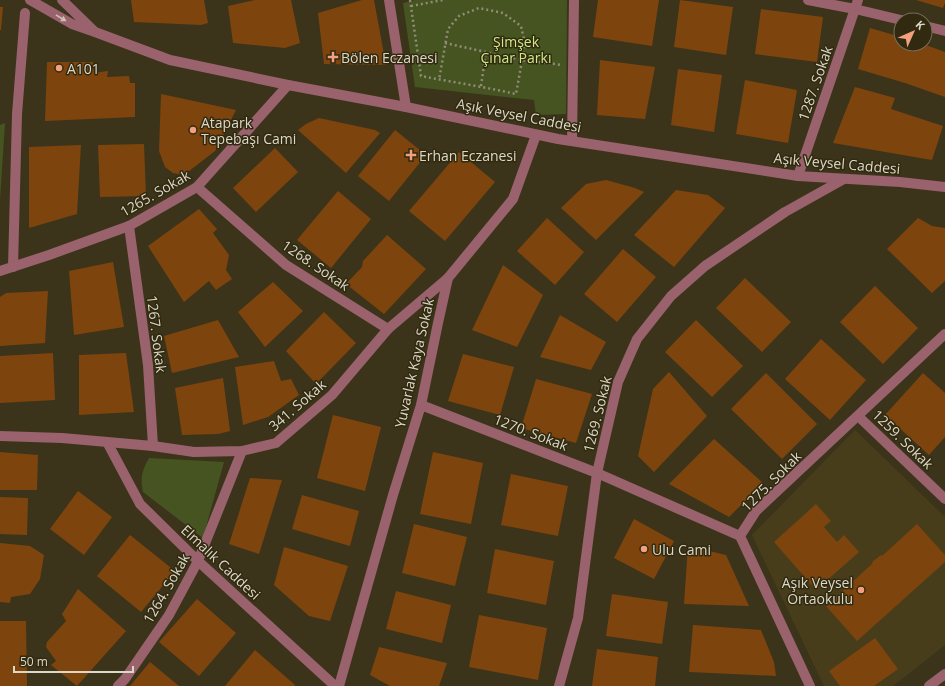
<svg xmlns="http://www.w3.org/2000/svg" width="945" height="686" font-family="'Open Sans',sans-serif">
	<rect width="100%" height="100%" fill="#3b341a"/>
	<path fill="#473d1b" d="M855,430L945,517V645L893,686H824L752,535Z"/>
	<g fill="#465421">
		<path d="M415,0H567L566,114L536,115L534,100L415,87L403,3Z"/>
		<path d="M5,123L0,200V125Z"/>
		<path d="M149,458L224,462L203,538L143,492C140,477 142,471 149,458Z"/>
	</g>
	<g fill="#7e440d">
		<path d="M131,0H204L208,23L201,25L179,24L134,22Z"/>
		<path d="M255,0H291L300,43L285,48L233,43L228,6Z"/>
		<path d="M362,0H374L386,65L324,64L318,13Z"/>
		<path d="M598,0H659L652,46L593,37Z"/>
		<path d="M680,0L733,7L726,55L674,47Z"/>
		<path d="M916,0H945V3L943,8Z"/>
		<path d="M0,7H3L1,30H0Z"/>
		<path d="M761,9L823,17L817,62L755,54Z"/>
		<path d="M870,28L901,37V44H923L945,52V97L905,83L858,69Z"/>
		<path d="M600,60L655,67L645,119L597,115Z"/>
		<path d="M47,62H93L94,73L108,71L107,77L129,76L130,83H135V117L45,121Z"/>
		<path d="M678,69L722,75L714,132L671,125Z"/>
		<path d="M745,80L797,90L788,143L736,134Z"/>
		<path d="M855,87L895,98L891,109L943,126L932,160L833,143Z"/>
		<path d="M161,94L236,110L215,151L184,175L173,173L165,167L159,151Z"/>
		<path d="M319,118L375,130L380,133L346,173L298,130L306,124Z"/>
		<path d="M395,130L426,155L389,201L358,176Z"/>
		<path d="M144,144L146,196L100,197L98,145Z"/>
		<path d="M81,145L77,214L29,228V147Z"/>
		<path d="M275,148L298,172L256,212L233,188Z"/>
		<path d="M459,152L495,182L445,241L409,211Z"/>
		<path d="M606,180L635,188L644,192L596,240L561,208L586,184Z"/>
		<path d="M676,190L708,195L725,208L674,267L634,235Z"/>
		<path d="M338,191L371,219L331,268L297,240Z"/>
		<path d="M199,209L217,229L213,233L229,255L226,270L232,279L216,290L209,281L184,302L148,246Z"/>
		<path d="M547,218L584,252L555,285L517,251Z"/>
		<path d="M918,218L932,226L945,228V281L932,293L887,249Z"/>
		<path d="M387,235L426,269L384,314L346,284L362,267L363,261Z"/>
		<path d="M623,249L656,277L617,322L584,294Z"/>
		<path d="M113,262L124,327L74,335L69,271Z"/>
		<path d="M503,265L543,295L517,347L472,330Z"/>
		<path d="M745,278L791,322L762,352L716,308Z"/>
		<path d="M273,282L303,311L265,347L238,312Z"/>
		<path d="M875,286L918,328L883,364L840,322Z"/>
		<path d="M48,291L45,343L0,346V297L6,293Z"/>
		<path d="M324,312L356,343L316,384L286,351Z"/>
		<path d="M560,315L606,342L591,370L540,357Z"/>
		<path d="M218,320L239,357L172,373L164,336Z"/>
		<path d="M696,320L743,366L712,397L665,352Z"/>
		<path d="M821,339L866,380L830,420L785,379Z"/>
		<path d="M53,353L55,400L0,403V356Z"/>
		<path d="M126,353L134,412L79,415V355Z"/>
		<path d="M463,354L514,367L500,415L448,401Z"/>
		<path d="M274,361L281,381L291,379L299,395L268,417L243,425L235,367Z"/>
		<path d="M669,372L707,416L654,472L638,456L653,389Z"/>
		<path d="M766,373L817,424L782,459L731,409Z"/>
		<path d="M923,373L945,393V437L929,455L885,415Z"/>
		<path d="M223,378L230,431L218,434L182,435L175,388Z"/>
		<path d="M536,379L592,394L576,443L521,428Z"/>
		<path d="M333,415L381,427L365,491L317,478Z"/>
		<path d="M714,439L763,483L729,517L669,484Z"/>
		<path d="M0,452L38,455L37,490H0Z"/>
		<path d="M433,452L483,463L471,524L420,514Z"/>
		<path d="M511,474L568,486L558,536L501,525Z"/>
		<path d="M250,478L282,480L259,554L229,544Z"/>
		<path d="M78,491L112,517L84,555L50,529Z"/>
		<path d="M302,495L359,511L350,546L292,529Z"/>
		<path d="M0,497L28,498L27,535L0,534Z"/>
		<path d="M816,504L831,521L824,527L837,542L844,535L859,552L816,590L774,542Z"/>
		<path d="M634,519L674,541L654,579L614,558Z"/>
		<path d="M414,524L467,537L455,586L402,573Z"/>
		<path d="M917,524L945,555V562L857,641L826,606L873,563L872,562L881,555L882,556Z"/>
		<path d="M130,535L175,571L141,612L97,576Z"/>
		<path d="M0,543L30,546L44,555L40,579L30,594L11,597L10,603L0,602Z"/>
		<path d="M688,546L726,555L749,606L684,604Z"/>
		<path d="M284,547L348,566L330,621L309,616L274,585Z"/>
		<path d="M495,549L554,561L546,605L487,593Z"/>
		<path d="M78,589L126,631L77,686L51,665L56,661L46,647L47,642L66,621L62,614Z"/>
		<path d="M396,591L451,605L442,643L386,629Z"/>
		<path d="M612,594L668,602L662,644L606,636Z"/>
		<path d="M197,599L236,633L199,676L159,642Z"/>
		<path d="M479,615L547,628L538,680L469,667Z"/>
		<path d="M0,621H26L27,686H0Z"/>
		<path d="M693,625L761,630L774,662L776,676L689,672Z"/>
		<path d="M875,638L898,669L874,686H840L829,671Z"/>
		<path d="M379,647L447,663L439,686H390L370,675Z"/>
		<path d="M597,649L658,657L655,686H592Z"/>
		<path d="M255,650L295,685L294,686H225Z"/>
		<path d="M150,662L179,686H130Z"/>
	</g>
	<g fill="none" stroke-linecap="round" stroke-linejoin="round">
		<g stroke="#918c77" stroke-width="2.5" stroke-dasharray="2 3" stroke-linecap="butt">
			<path d="M410,0L421,76C452,82 485,87 516,94L525,44L521,26L503,13L479,8L459,16L448,29L439,80"/>
			<path d="M411,6L443,0"/>
			<path d="M445,43L522,60L562,65"/>
			<path d="M481,86L486,52"/>
		</g>
		<g stroke="#99626c" stroke-width="10">
			<path d="M30,0L72,24L95,32L170,60L288,85L406,107L558,139L798,176L900,182L945,187"/>
			<path d="M62,0L93,30"/>
			<path d="M389,0L406,107"/>
			<path d="M808,0L855,9L901,20"/>
			<path d="M925,26L945,31"/>
			<path d="M572,141L574,0"/>
			<path d="M798,176L858,0"/>
			<path d="M197,187L286,265L388,329"/>
			<path d="M129,226L148,365L153,446"/>
			<path d="M13,267L17,114L25,13"/>
			<path d="M0,271L49,255L129,226L197,187L288,85"/>
			<path d="M421,405L597,473L740,536"/>
			<path d="M858,416L945,499"/>
			<path d="M0,436L62,438L153,446L194,452L242,451L276,443L332,395L388,329L448,278"/>
			<path d="M107,442L140,504L198,561L335,686"/>
			<path d="M118,686L125,679L169,615L198,561L242,451"/>
			<path d="M339,686L393,495L421,405L438,323L448,278L513,199L536,135"/>
			<path d="M559,686L578,618L597,473L618,382L637,339L671,296L705,266L785,212L844,179"/>
			<path d="M810,686L740,536L756,511L945,334"/>
			<path d="M929,686L945,674"/>
		</g>
	</g>
	<defs><path id="oneway-solid" d="M-6-.8H1V-3.2L6.5 0L1 3.2V.8H-6Z"/></defs>
	<use fill="#cfc0b6" href="#oneway-solid" transform="translate(61 18) rotate(31)"/>
	<g fill="#f2a07f" stroke="#312a10" stroke-width="1.5">
		<path d="M331 51h4v4h4v4h-4v4h-4v-4h-4v-4h4z"/>
		<circle cx="59" cy="68" r="4"/>
		<circle cx="193" cy="130" r="4"/>
		<path d="M409 149h4v4h4v4h-4v4h-4v-4h-4v-4h4z"/>
		<circle cx="644" cy="549" r="4"/>
		<circle cx="861" cy="590" r="4"/>
	</g>
	<g text-anchor="middle" dominant-baseline="central" stroke-width="3" stroke-linejoin="round" paint-order="stroke">
		<g font-size="14" fill="#cceb86" stroke="#312a10">
			<text x="516" y="41">Şimşek<tspan x="516" dy="16">Çınar Parkı</tspan></text>
		</g>
		<g font-size="14" fill="#dcd8c8" stroke="#312a10" text-anchor="start">
			<text x="341" y="57">Bölen Eczanesi</text>
			<text x="67" y="68">A101</text>
			<text x="201" y="122">Atapark<tspan x="201" dy="16">Tepebaşı Cami</tspan></text>
			<text x="419" y="155">Erhan Eczanesi</text>
			<text x="652" y="549">Ulu Cami</text>
			<text x="853" y="582" text-anchor="end">Aşık Veysel<tspan x="853" dy="16">Ortaokulu</tspan></text>
		</g>
		<g font-size="14" fill="#dcd8c8" stroke="#312a10">
			<text transform="translate(815 83) rotate(-71)">1287. Sokak</text>
			<text transform="translate(519 115) rotate(11)">Aşık Veysel Caddesi</text>
			<text transform="translate(837 163) rotate(5)">Aşık Veysel Caddesi</text>
			<text transform="translate(155 193) rotate(-30)">1265. Sokak</text>
			<text transform="translate(316 265) rotate(34)">1268. Sokak</text>
			<text transform="translate(157 334) rotate(83)">1267. Sokak</text>
			<text transform="translate(414 363) rotate(-77)">Yuvarlak Kaya Sokak</text>
			<text transform="translate(297 405) rotate(-41)">341. Sokak</text>
			<text transform="translate(597 414) rotate(-76)">1269. Sokak</text>
			<text transform="translate(531 432) rotate(21)">1270. Sokak</text>
			<text transform="translate(903 439) rotate(44)">1259. Sokak</text>
			<text transform="translate(771 481) rotate(-45)">1275. Sokak</text>
			<text transform="translate(221 562) rotate(43)">Elmalık Caddesi</text>
			<text transform="translate(166 588) rotate(-60)">1264. Sokak</text>
		</g>
	</g>
	<g transform="translate(913 32) rotate(45)"><circle r="19" fill="#312a10" stroke="#75705a"/>
	<path d="M0-3L7 15L0 10L-7 15Z" fill="#f2a07f"/>
	<text y="-6" font-size="11" font-weight="bold" text-anchor="middle" fill="#dcd8c8">K</text>
	</g>
	<path d="M14 666v6h119v-6" fill="none" stroke="#dcd8c8" stroke-width="2"/>
	<text x="20" y="666" font-size="12" fill="#dcd8c8" stroke="#312a10" stroke-width="3" paint-order="stroke">50 m</text>
</svg>
